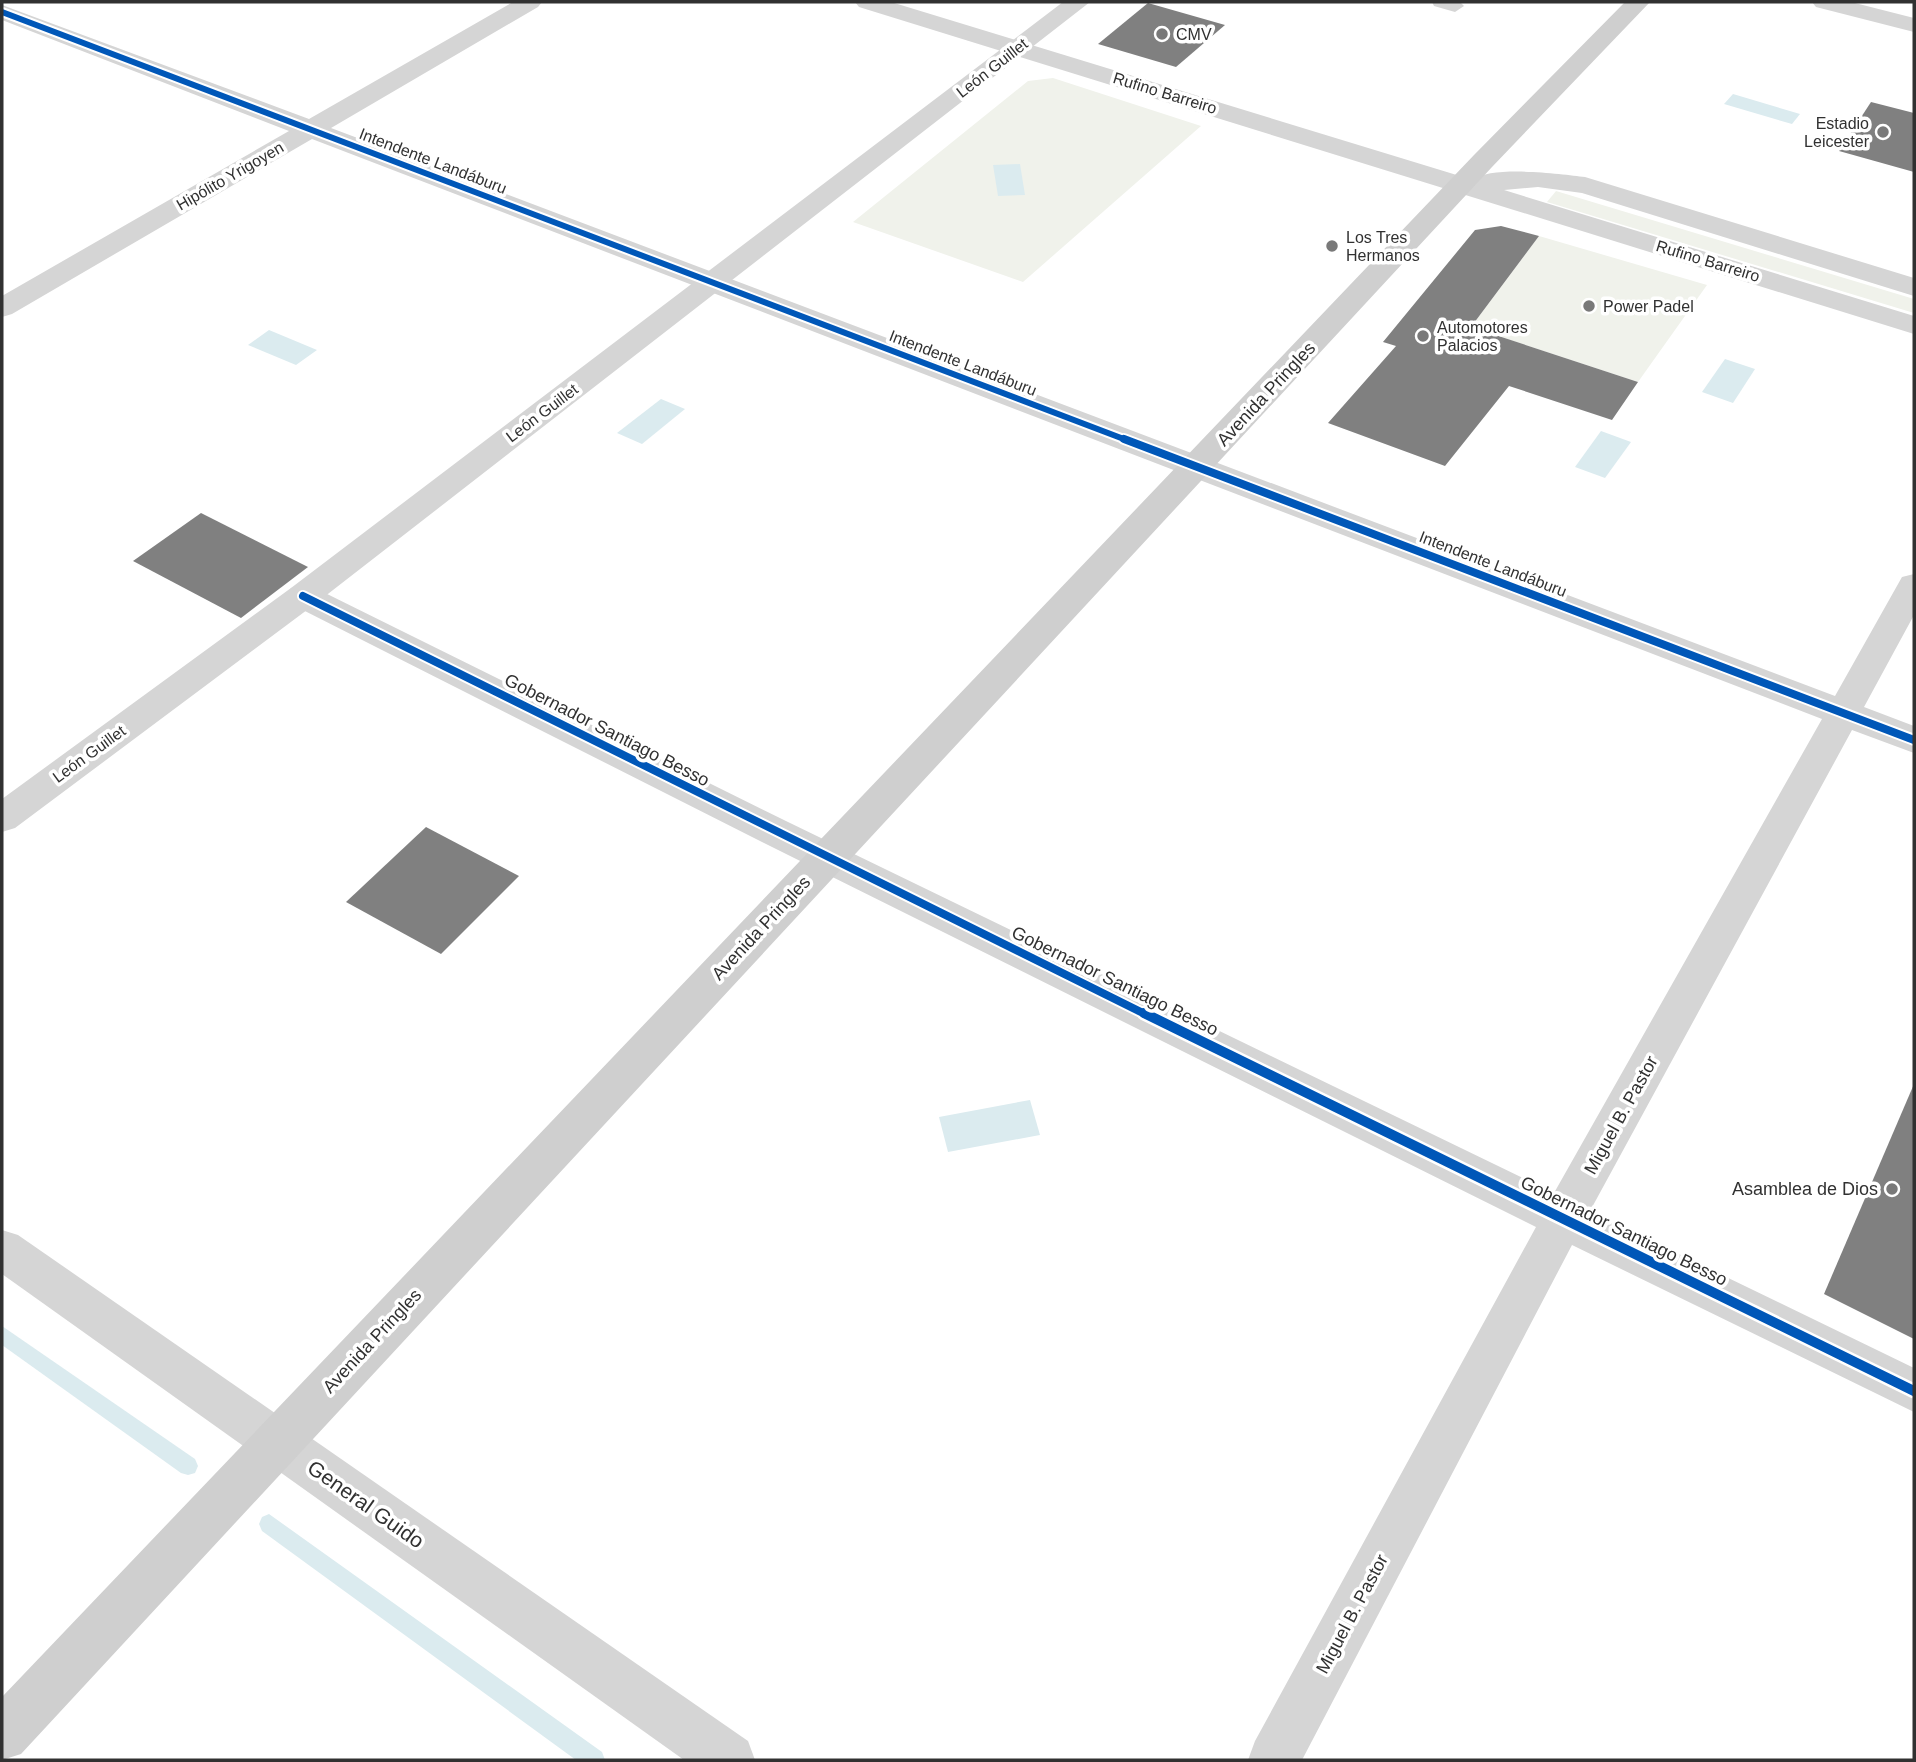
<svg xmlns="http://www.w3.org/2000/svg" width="1916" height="1762" font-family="Arial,sans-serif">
	<rect width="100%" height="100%" fill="#fff"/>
	<g fill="#f0f2eb">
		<path d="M1053,78L1201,126L1023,282L853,222L1028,81Z"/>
		<path d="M1556,191L1914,299V313L1547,202Z"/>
		<path d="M1539,236L1707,285L1638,382L1471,327Z"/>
	</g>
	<g fill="#dbebef">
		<path d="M1733,94L1800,114L1792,124L1724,104Z"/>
		<path d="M1020,164L1025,195L998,196L993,165Z"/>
		<path d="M269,330L317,350L296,365L248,345Z"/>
		<path d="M1725,359L1755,369L1733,403L1702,392Z"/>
		<path d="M661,399L685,409L642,444L617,433Z"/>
		<path d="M1601,431L1631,442L1605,478L1575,467Z"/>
		<path d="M1030,1100L1040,1135L948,1152L939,1117Z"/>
	</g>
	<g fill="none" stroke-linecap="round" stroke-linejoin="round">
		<g fill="#dbebef" fill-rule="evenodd">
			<path d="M2,1326L195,1459L198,1466L195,1473L188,1475L181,1473L2,1345Z"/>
			<path d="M269,1514L602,1752L605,1760H576L262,1531L259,1524L262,1517Z"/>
		</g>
	</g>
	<g fill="#808080">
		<path d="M1148,3L1225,25L1176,67L1098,44Z"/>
		<path d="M1871,102L1914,113V172L1839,151Z"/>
		<path d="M1501,226L1539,236L1471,327L1638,382L1612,420L1509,386L1445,466L1328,423L1396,346L1383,342L1475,230Z"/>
		<path d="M201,513L308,567L241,618L133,561Z"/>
		<path d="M426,827L519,876L441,954L346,902Z"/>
		<path d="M1914,1084V1339L1824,1294Z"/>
	</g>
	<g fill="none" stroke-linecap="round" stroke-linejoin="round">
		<path fill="#d5d5d5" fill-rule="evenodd" d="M1432,2H1460L1464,6L1455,12L1434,6Z"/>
		<g fill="#d5d5d5" fill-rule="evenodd">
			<path d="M513,2H542L538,7L331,128L1835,696L1902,577L1914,574V615L1864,707L1914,726V753L1852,730L1590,1211L1914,1368V1412L1572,1245L1302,1760H1248L1255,1741L1536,1227L762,842L291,604L286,596L291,588L303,585L315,588L788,822L1554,1193L1822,719L312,139L12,314L2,317V296L289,131L2,20V5L309,119Z"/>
			<path d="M855,2H891L1473,180C1491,165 1561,174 1585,177L1914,278V296L1582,193L1538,187L1504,190L1914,316V334L859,7Z"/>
			<path d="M1812,2H1851L1914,18V32L1816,7Z"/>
			<path d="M2,1230L18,1235L748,1741L755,1760H684L2,1274Z"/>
		</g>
		<path fill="#d5d5d5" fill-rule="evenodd" d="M1063,2H1090L315,604L15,828L2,832V799L291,588Z"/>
		<path fill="#cfcfcf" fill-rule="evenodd" d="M1625,2H1650L1492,167L21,1754L2,1760V1697L1474,155Z"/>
		<defs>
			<path id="cycleway-far2" d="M2,12L1129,441"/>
			<g id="cycleway-far1">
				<path d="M1124,439L1914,740"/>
				<path d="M303,596L1147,1015"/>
			</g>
			<path id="cycleway" d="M1144,1013L1914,1391"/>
		</defs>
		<use href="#cycleway-far2" stroke="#fff" stroke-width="10"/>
		<use href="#cycleway-far1" stroke="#fff" stroke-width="12"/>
		<use href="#cycleway" stroke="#fff" stroke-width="15"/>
		<use href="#cycleway-far2" stroke="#0057b8" stroke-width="6"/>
		<use href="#cycleway-far1" stroke="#0057b8" stroke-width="8"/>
		<use href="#cycleway" stroke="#0057b8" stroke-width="10"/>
	</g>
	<g fill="#797979" stroke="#fff" stroke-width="2.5">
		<circle cx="1162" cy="34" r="7"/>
		<circle cx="1883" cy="132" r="7"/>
		<circle cx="1332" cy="246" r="7"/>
		<circle cx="1589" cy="306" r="7"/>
		<circle cx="1423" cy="336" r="7"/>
		<circle cx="1892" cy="1189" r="7"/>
	</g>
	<g text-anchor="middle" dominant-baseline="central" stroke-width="7" stroke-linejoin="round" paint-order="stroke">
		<g font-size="16" fill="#313131" stroke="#fff" text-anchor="start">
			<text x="1176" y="34">CMV</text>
			<text x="1869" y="123" text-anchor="end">Estadio<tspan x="1869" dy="18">Leicester</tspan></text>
			<text x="1346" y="237">Los Tres<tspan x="1346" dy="18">Hermanos</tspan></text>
			<text x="1603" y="306">Power Padel</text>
			<text x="1437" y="327">Automotores<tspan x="1437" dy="18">Palacios</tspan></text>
		</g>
		<g font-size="16" fill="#313131" stroke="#fff">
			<text transform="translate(992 68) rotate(-38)">León Guillet</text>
			<text transform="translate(1165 93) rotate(17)">Rufino Barreiro</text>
			<text transform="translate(433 161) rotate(21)">Intendente Landáburu</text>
			<text transform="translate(230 176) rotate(-30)">Hipólito Yrigoyen</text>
			<text transform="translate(1708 261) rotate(17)">Rufino Barreiro</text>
			<text transform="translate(963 363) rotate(21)">Intendente Landáburu</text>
			<text transform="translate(542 413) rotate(-37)">León Guillet</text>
			<text transform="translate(1493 564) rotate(21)">Intendente Landáburu</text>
			<text transform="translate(89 754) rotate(-36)">León Guillet</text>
		</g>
		<g font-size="18" fill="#313131" stroke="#fff">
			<text transform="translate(1266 394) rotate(-47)">Avenida Pringles</text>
			<text transform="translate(607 730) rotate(27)">Gobernador Santiago Besso</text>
			<text transform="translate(761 928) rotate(-47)">Avenida Pringles</text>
			<text transform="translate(1115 981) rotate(26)">Gobernador Santiago Besso</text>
			<text transform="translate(1621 1115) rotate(-61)">Miguel B. Pastor</text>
			<text transform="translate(1624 1231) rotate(26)">Gobernador Santiago Besso</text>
			<text transform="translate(372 1341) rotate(-47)">Avenida Pringles</text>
			<text transform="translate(1352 1614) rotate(-62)">Miguel B. Pastor</text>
		</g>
		<g font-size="18" fill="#313131" stroke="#fff" text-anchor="end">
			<text x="1878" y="1189">Asamblea de Dios</text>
		</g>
		<g font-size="21" fill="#313131" stroke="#fff">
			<text transform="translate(366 1504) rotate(35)">General Guido</text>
		</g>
	</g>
	<rect width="1916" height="1762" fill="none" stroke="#313131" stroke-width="7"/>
</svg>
